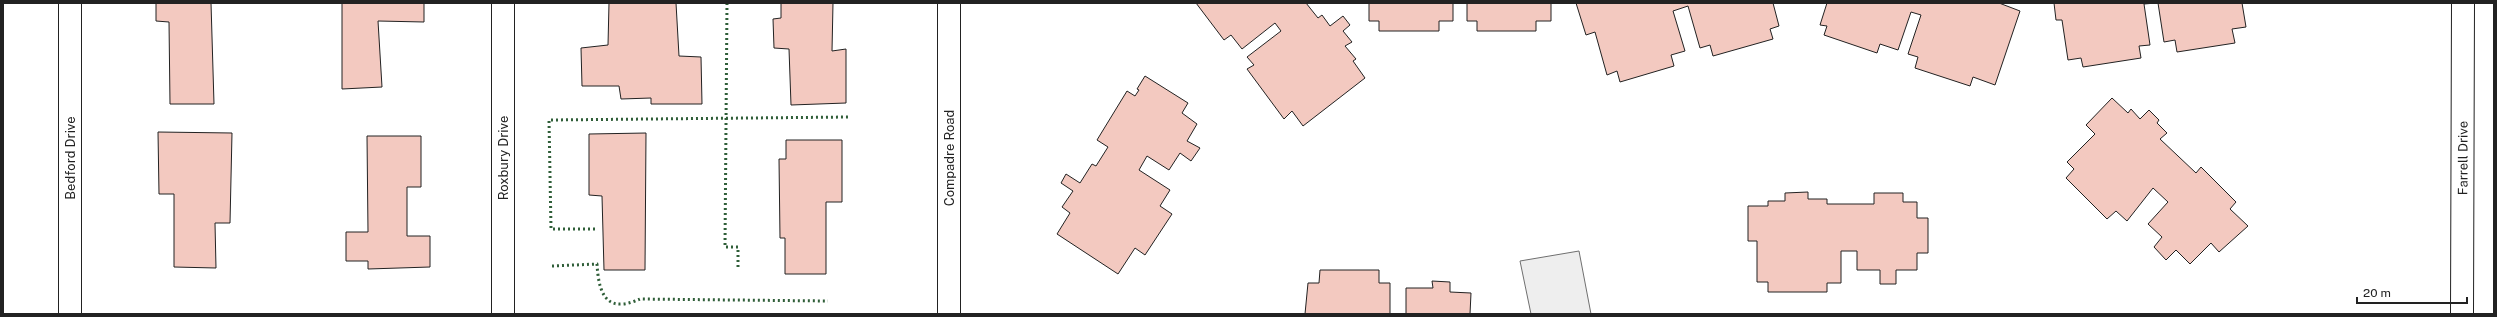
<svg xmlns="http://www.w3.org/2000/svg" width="2497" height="317" font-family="'Public Sans',sans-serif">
	<rect width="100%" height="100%" fill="#fff"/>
	<path fill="#eee" stroke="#6f6f6f" d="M1579,251L1591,314H1531L1520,261Z"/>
	<g fill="#f3c9c0" stroke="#222">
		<path d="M156,3H211L214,104H170L169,22L156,21Z"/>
		<path d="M342,3H424V22L378,21L382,87L342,89Z"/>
		<path d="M609,3H676L679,56L701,57L702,104H651V98L621,99L619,86H582L581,48L608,45Z"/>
		<path d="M781,3H833L832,51L846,49V103L791,105L789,49L774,48L773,19L781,18Z"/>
		<path d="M1196,3H1306L1318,18L1322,15L1330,26L1343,16L1350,25L1343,31L1352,42L1345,46L1356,59L1353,61L1365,78L1303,126L1292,111L1284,119L1247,69L1254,65L1247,57L1281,31L1275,23L1242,49L1231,35L1224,40Z"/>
		<path d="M1369,3H1453V21H1439V31H1379V21H1369Z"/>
		<path d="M1467,3H1551V21H1536V31H1477V21H1467Z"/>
		<path d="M1576,3H1773L1779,26L1770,29L1773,39L1713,56L1710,45L1700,48L1688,6L1673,11L1685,51L1671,55L1674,66L1620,82L1617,71L1607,75L1595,32L1586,35Z"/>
		<path d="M1827,3H1999L2020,11L1995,85L1973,77L1970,86L1915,68L1918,57L1908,54L1921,15L1911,12L1898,50L1880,44L1877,53L1824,35L1827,26L1820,25Z"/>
		<path d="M2054,3H2156L2144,4L2150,45L2139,46L2141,58L2083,67L2081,58L2068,60L2062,20H2056Z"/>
		<path d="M2158,3H2242L2246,27L2232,29L2235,43L2177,52L2175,40L2164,42Z"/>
		<path d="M1145,76L1188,103L1182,113L1197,124L1187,141L1200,148L1191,161L1180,153L1169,170L1147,156L1139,170L1170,190L1160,206L1172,214L1145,255L1135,248L1118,274L1057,234L1070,213L1062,207L1073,191L1061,183L1066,174L1080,183L1092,164L1096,166L1108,147L1097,140L1127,91L1135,96L1139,90L1137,89Z"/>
		<path d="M2112,98L2128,113L2131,109L2140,119L2149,110L2159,120L2157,123L2167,133L2160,139L2196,173L2201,167L2236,202L2230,209L2248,226L2219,252L2211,243L2190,264L2176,250L2166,260L2154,247L2162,237L2148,224L2168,202L2153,188L2127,221L2116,211L2107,219L2066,178L2074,169L2067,162L2095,134L2086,125Z"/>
		<path d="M158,132L232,133L230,223H215L216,268L174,267V194H159Z"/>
		<path d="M646,133L645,270H604L602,196L589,195V134Z"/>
		<path d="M367,136H421V187H407V236H430V267L368,269V261H346V232H368Z"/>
		<path d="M786,140H842V202H826V274H785V238H780L779,159H786Z"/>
		<path d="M1808,192V199H1827V204H1874V193H1903V202H1917V218H1928V253H1917V270H1896V284H1880V270H1857V251H1841V283H1827V292H1768V282H1757V241H1748V206H1768V201H1785V193Z"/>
		<path d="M1320,270H1379V283H1390V314H1305L1308,283H1319Z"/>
		<path d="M1432,281L1450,282V292L1471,293L1470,314H1406V288H1433Z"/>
	</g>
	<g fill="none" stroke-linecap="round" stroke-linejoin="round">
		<defs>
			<g id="minor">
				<path d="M70,3V314"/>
				<path d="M503,314V3"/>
				<path d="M949,314V3"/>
			</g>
			<g id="tertiary">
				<path id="s1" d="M2462,314L2463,3"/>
			</g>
		</defs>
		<use href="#minor" stroke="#222" stroke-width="24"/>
		<use href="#tertiary" stroke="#222" stroke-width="24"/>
		<use href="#minor" stroke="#fff" stroke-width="22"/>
		<use href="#tertiary" stroke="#fff" stroke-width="22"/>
		<g stroke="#2f5e38" stroke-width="3" stroke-dasharray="2 3" stroke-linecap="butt">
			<path d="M727,3L725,247H738V267"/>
			<path d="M595,229H551L549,120L849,117"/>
			<path d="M552,266L597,264C598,281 601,306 622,304C628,304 635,301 640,299L828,301"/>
		</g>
	</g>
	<g text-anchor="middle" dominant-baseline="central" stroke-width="3" stroke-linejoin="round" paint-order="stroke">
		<g font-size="13" fill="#222" stroke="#fff">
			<text transform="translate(70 158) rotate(-90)">Bedford Drive</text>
			<text transform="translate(503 158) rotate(-90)">Roxbury Drive</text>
			<text transform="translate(949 158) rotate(-90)">Compadre Road</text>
			<text stroke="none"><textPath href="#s1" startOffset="156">Farrell Drive</textPath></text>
		</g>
	</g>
	<rect width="2497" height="317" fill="none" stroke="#222222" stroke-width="8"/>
	<path d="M2357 297v6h110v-6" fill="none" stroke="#222222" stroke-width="2"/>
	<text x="2363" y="297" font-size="12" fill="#222222" stroke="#ffffff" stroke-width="3" paint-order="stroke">20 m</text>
</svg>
